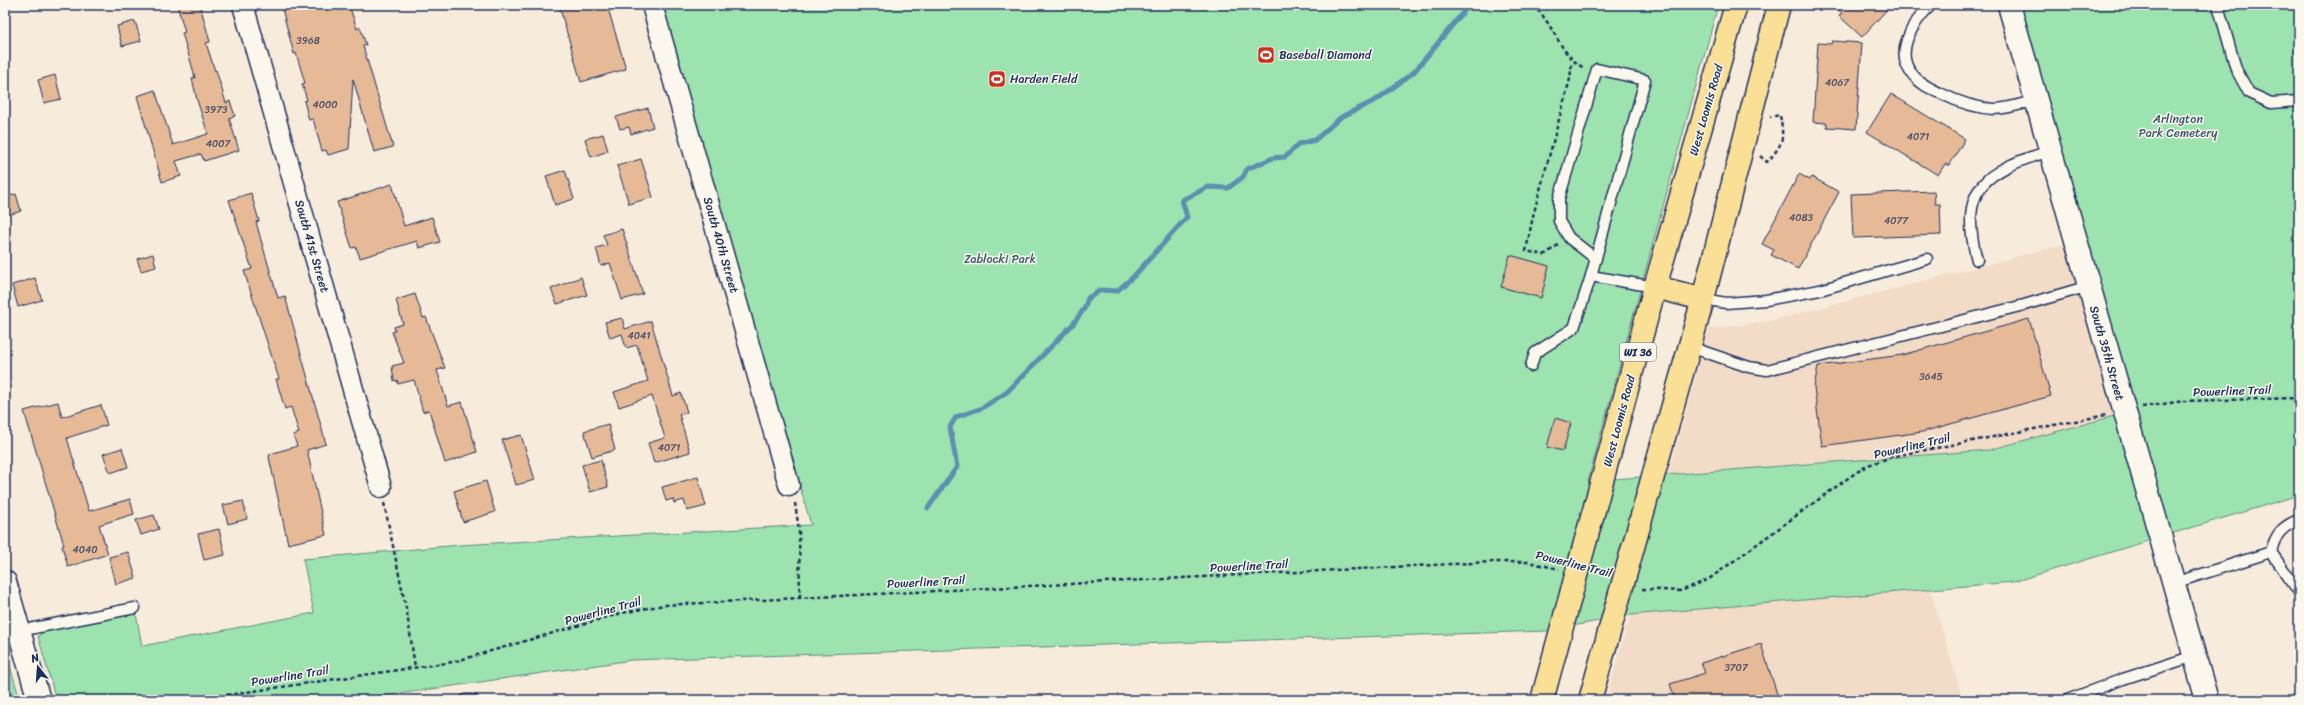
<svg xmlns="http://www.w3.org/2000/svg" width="2304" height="705" font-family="Sriracha,sans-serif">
	<rect width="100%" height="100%" fill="#f7ebdb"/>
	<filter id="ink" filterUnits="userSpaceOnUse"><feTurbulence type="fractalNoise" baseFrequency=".025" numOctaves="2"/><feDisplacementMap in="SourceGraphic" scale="8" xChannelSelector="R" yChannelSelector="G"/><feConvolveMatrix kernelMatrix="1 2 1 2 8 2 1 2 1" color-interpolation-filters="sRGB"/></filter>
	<g filter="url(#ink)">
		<g fill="#f2dcc7">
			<path d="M2066,244L2114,416L1989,450L1668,475L1709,329L1770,321Z"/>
			<path d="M1930,589L1963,700H1606L1630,615Z"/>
		</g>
		<g fill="#9de3af" stroke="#5c8986">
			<path d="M663,5H1718L1588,481L1989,450L2114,416L2130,395L2018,5H2299V495L2013,582L1630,615L1546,631L632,660L356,700H56L38,636L48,629L136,613L142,646L314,613L303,559L460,545L811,525Z"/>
			<path d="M5,649L20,700H5Z"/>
		</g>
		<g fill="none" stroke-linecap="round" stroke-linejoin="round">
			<path stroke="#5b8fb0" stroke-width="5" d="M928,508L957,467L950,427L956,417L982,408L1007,392L1073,324L1084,309L1088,298L1101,290L1117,291L1134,276L1187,217L1182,200L1208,187L1228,188L1243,177L1247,169L1273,158L1285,157L1299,144L1315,140L1341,117L1376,100L1414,72L1469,5"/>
		</g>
		<g fill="#e6b997" stroke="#1b2f5e">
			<path d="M177,5H200L210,42L206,43L215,71L216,70L226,103L230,101L235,116L229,118L239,150L204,161L201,154L176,161L181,176L162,182L137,96L155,90L173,145L208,134L197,100L192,78H195L192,66L182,33L185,32Z"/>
			<path d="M281,5H349L357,29L360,27L366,45L363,46L393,147L374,152L353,79L349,149L328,155L326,150L322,151L313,119L309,120L304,101L307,100L302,84L305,83L296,53L294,54Z"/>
			<path d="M559,5H607L626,69L581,82Z"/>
			<path d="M1833,5H1891L1862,37L1839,16L1842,13Z"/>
			<path d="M135,21L141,41L122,46L117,26Z"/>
			<path d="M1832,41L1862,43L1856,129L1827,127V123L1813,122L1818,43L1831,44Z"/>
			<path d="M55,75L61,99L44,103L38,80Z"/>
			<path d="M1891,94L1965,139L1949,166L1945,164L1938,175L1867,132Z"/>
			<path d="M648,108L653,127L631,134L629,127L620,129L616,117Z"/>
			<path d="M603,134L608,151L591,157L585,139Z"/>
			<path d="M641,159L653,197L629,204L617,166Z"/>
			<path d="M565,170L574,199L555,205L546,176Z"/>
			<path d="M1799,174L1810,180L1812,177L1839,192L1798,269L1771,255L1774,250L1762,244Z"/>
			<path d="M392,184L404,226L432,217L440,242L419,248L417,241L360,258L356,247L352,248L337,202Z"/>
			<path d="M1934,191L1935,204H1940L1941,235L1853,238L1851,194Z"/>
			<path d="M251,193L259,221L256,222L263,247L278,298L285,296L326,444L307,450L326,535L288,544L269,457L270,454L297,446L293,435L299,433L291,407L285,409L276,379H279L244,271L252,269L229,200Z"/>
			<path d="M16,194L21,211L5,216V197Z"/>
			<path d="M622,229L643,294L622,300L610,263L601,266L596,248L607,245L603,235Z"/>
			<path d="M153,254L156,267L141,271L137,259Z"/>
			<path d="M1510,255L1549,266L1541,298L1501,287Z"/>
			<path d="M581,277L587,295L557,304L551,289Z"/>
			<path d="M35,278L42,300L18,307L12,285Z"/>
			<path d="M415,294L423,318L426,317L445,368L437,370L448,406L462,402L477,452L445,463L429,410L423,412L414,380L398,384L397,380L394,381L392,366L404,363L392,332L395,331L394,327L403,324L396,300Z"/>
			<path d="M622,318L625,329L651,321L673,396L681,393L687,412L679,414L690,452L654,463L648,443L665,438L652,396L619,407L614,392L648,381L637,345L626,348L622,334L610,338L605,322Z"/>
			<path d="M2029,319L2051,396L1922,432L1822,446L1814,387L1818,366L1902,355Z"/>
			<path d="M58,402L62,417L101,405L107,425L67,438L89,511L130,499L134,514L99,525L108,554L68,567L62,546L64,545L24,411Z"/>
			<path d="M1555,418L1571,423L1563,451L1547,447Z"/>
			<path d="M608,424L615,450L592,457L584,431Z"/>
			<path d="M521,435L535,480L516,485L502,440Z"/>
			<path d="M122,448L128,467L110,473L103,454Z"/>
			<path d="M601,460L608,487L590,492L582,465Z"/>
			<path d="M698,477L706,506L687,511L684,500L674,503L673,499L666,501L662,487Z"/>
			<path d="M486,481L495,512L463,522L454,491Z"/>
			<path d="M243,501L247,519L228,524L223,505Z"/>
			<path d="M154,515L159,529L141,535L136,520Z"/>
			<path d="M219,529L225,555L204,560L198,534Z"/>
			<path d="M128,552L136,578L116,584L109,557Z"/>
			<path d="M1761,644L1779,700H1675L1670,684L1705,673L1701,663Z"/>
		</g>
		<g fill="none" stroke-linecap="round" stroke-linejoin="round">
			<defs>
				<g id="service">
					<path d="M1931,5C1913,22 1892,54 1914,76C1921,85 1932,89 1942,94C1958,102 1976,108 1994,109C2008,109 2022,104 2036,100"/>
					<path d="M2218,5L2236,69L2249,93L2271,103L2299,101"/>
					<path d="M1596,259L1569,238L1559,221V199L1597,69L1645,80L1591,276L1655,287"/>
					<path d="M1977,260C1958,188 1984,171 2050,151"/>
					<path d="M1703,299L1726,303L1766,300L1820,290L1927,259"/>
					<path d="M1690,347L1749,367L1767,370L2024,305L2089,286"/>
					<path d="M1531,366L1535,353L1574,328L1591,276"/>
					<path d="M2271,552C2275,535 2282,526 2299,520"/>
					<path d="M2174,583L2271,552L2299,592"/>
					<path d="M19,631L135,608"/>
					<path d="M465,700H473"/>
					<path d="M2067,700L2123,679L2194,656"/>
				</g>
				<g id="minor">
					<path d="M243,5L381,487"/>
					<path d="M652,5L789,485"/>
				</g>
				<path id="tertiary" d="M2009,5L2207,700"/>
				<path id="secondary" d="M5,582L39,700"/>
				<g id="primary">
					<path d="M1655,287L1703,299"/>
					<path d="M1542,700L1655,287L1736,5"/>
					<path d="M1590,700L1703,299L1779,5"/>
				</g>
			</defs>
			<use href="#service" stroke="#1b2f5e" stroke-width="13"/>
			<use href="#minor" stroke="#1b2f5e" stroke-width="23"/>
			<use href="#tertiary" stroke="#1b2f5e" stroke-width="25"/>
			<use href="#secondary" stroke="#1b2f5e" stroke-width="25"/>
			<use href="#primary" stroke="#1b2f5e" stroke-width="25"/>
			<g stroke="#1b2f5e" stroke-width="2.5" stroke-dasharray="4 3" stroke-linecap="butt">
				<path d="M1532,5C1555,23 1558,54 1584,68"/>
				<path d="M1760,156L1767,162C1784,143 1784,140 1780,115L1770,117"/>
				<path d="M1558,245L1544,255L1526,251L1533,216L1570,79L1572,62"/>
				<path d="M2142,407L2184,401L2299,398"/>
				<path d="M384,503L407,613L415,667"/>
				<path d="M795,503L799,531L800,598"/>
				<path d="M1642,589L1681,591L1709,579L1851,476L1868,465L1895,456L2106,415"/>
				<path d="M192,700L453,662L622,613L664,605L1491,562H1528L1559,569"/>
			</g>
			<use href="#service" stroke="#fbf7ec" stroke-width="10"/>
			<use href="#minor" stroke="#fbf7ec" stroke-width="20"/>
			<use href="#tertiary" stroke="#fbf7ec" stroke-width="22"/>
			<use href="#secondary" stroke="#fbf7ec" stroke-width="22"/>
			<use href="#primary" stroke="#fadf96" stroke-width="22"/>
		</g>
	</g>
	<defs>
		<symbol id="stadium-square" viewBox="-11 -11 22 22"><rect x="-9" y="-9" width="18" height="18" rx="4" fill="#c8321e" stroke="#fbf7ec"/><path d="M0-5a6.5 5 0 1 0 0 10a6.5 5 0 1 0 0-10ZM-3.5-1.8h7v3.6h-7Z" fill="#fff"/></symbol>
	</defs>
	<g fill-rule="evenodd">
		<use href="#stadium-square" x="1256" y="45" width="20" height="20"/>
		<use href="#stadium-square" x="987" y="69" width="20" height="20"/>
	</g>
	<g text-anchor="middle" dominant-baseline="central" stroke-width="3" stroke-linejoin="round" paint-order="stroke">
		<g font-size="10" fill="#4e526c">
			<text x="308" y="41">3968</text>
			<text x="1837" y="83">4067</text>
			<text x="325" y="105">4000</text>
			<text x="216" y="110">3973</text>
			<text x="1918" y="137">4071</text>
			<text x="218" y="144">4007</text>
			<text x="1801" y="218">4083</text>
			<text x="1896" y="221">4077</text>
			<text x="639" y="336">4041</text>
			<text x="1931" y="377">3645</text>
			<text x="669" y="448">4071</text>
			<text x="85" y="550">4040</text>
			<text x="1736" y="668">3707</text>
		</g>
		<rect fill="#fbf7ec" stroke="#5e6b89" stroke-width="1" x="1620" y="343" width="36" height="18" rx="3"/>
		<g font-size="11" font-weight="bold" fill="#1b2f5e">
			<text x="1638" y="352">WI 36</text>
		</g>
		<g font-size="12" fill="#1b2f5e" stroke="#fbf7ec" text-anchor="start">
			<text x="1279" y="55">Baseball Diamond</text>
			<text x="1010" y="79">Harden Field</text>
		</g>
		<g font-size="12" fill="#1b2f5e" stroke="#fbf7ec">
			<text transform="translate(1706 110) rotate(-74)">West Loomis Road</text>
			<text transform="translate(721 245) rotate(74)">South 40th Street</text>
			<text transform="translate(312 246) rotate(74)">South 41st Street</text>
			<text transform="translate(2107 353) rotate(74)">South 35th Street</text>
			<text transform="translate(2232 391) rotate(-2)">Powerline Trail</text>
			<text transform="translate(1619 421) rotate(-75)">West Loomis Road</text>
			<text transform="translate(1912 446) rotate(-13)">Powerline Trail</text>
			<text transform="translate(1574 564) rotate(14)">Powerline Trail</text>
			<text transform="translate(1249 566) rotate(-3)">Powerline Trail</text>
			<text transform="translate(926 582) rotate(-3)">Powerline Trail</text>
			<text transform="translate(603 611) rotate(-15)">Powerline Trail</text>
			<text transform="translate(290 676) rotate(-9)">Powerline Trail</text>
		</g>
		<g font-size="12" fill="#3c5c72" stroke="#fbf7ec">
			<text x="2178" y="119">Arlington<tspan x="2178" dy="14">Park Cemetery</tspan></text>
			<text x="1000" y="259">Zablocki Park</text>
		</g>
	</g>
	<rect width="2304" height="705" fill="none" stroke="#fbf7ec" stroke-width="20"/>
	<rect x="10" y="10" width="2284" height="685" fill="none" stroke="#1b2f5e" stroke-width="1.5" filter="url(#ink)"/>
	<g transform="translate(38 667) rotate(343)" stroke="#fbf7ec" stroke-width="3" paint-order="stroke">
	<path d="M0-3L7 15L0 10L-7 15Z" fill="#1b2f5e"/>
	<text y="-6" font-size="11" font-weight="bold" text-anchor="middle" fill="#1b2f5e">N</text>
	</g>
</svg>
